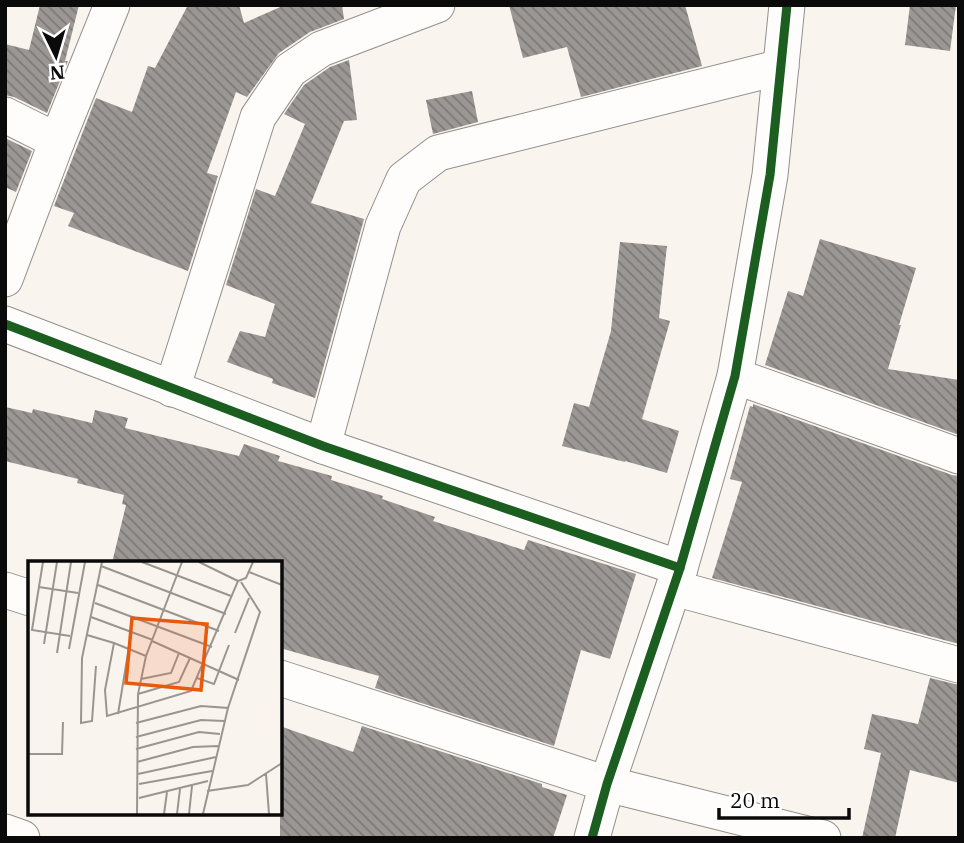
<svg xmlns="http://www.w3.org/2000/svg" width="964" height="843" font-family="'IBM Plex Serif',serif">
	<defs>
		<pattern id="building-back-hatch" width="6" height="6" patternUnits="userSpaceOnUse" patternTransform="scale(1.75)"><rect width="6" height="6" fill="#9b9794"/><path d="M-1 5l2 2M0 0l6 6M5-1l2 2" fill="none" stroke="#7d7977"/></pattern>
	</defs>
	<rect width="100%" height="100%" fill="#f9f4ed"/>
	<g fill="url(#building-back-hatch)">
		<path d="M40,5H79L65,61H68L47,113L14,97L5,95V44L29,50Z"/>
		<path d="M188,5H239L244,23L285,5H342L344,19L310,32L279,53L247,97L236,92L207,173L218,176L188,271L68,226L74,213L54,206L96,98L132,112L148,66L155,68Z"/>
		<path d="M509,5H685L702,66L581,97L567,47L523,58Z"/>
		<path d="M910,5H956L950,51L905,45Z"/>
		<path d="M349,60L357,120L344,121L311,203L364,219L315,398L272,383L273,379L227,362L240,331L265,337L275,304L226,285L256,189L275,196L305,124L284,114L304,85L330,67Z"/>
		<path d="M472,91L478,122L433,134L426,100Z"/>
		<path d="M5,138L32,151L16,192L5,187Z"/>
		<path d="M820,239L916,268L899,325H901L888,369L959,380V435L765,365L788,291L803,296Z"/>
		<path d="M620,242L667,246L659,318L670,321L642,419L679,431L667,473L625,461V462L562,446L574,403L589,407L611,331Z"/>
		<path d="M753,404L952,475L959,476V644L712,578L742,482L730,479L750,406L753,407Z"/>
		<path d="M5,407L32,413L33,409L92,423L95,410L128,418L125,428L239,456L244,444L280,456L278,461L332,476L331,480L383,496L382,499L435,517L433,521L524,550L528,540L636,574L610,659L581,650L554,746L375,688L379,676L280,648V563H112L126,505L122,504L124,495L77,483L78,479L5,461Z"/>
		<path d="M930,678L959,685V783L910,770L895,838H862L881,753L864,749L872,714L918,724Z"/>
		<path d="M280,726L353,752L362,726L542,784V787L567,795L553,838H280Z"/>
	</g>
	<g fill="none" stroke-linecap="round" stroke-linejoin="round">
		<defs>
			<g id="street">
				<path d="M5,115L57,141"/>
				<path d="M5,279L57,141L112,5"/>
				<path d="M5,324L323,446L680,568"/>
				<path d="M735,376L959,456"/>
				<path d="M172,389L258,117L290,70L321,49L437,5"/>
				<path d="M323,446L383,226L404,179L438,153L781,67"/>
				<path d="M674,588L959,665"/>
				<path d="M5,590L30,598"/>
				<path d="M280,678L607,784L823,838"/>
				<path d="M5,832L22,838"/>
				<path d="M592,838L607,784L680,568L735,376L770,175L787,5"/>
			</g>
		</defs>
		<use href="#street" stroke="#928f8c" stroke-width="37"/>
		<use href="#street" stroke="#fefdfc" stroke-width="35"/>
		<defs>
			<g id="cycleway">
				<path d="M5,324L323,446L680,568"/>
				<path d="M592,838L607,784L680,568L735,376L770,175L787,5"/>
			</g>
		</defs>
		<use href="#cycleway" stroke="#fff" stroke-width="13"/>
		<use href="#cycleway" stroke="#1b5e20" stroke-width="9"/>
	</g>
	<g transform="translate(28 561)">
		<rect width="254" height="254" fill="#f9f4ed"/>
		<path fill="none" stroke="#999692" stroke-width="2" d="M15,1L4,69L42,75M114,1L203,35M171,1L210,20M73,5L198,53M221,11L254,24M70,24L191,70M11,26L50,32M67,42L184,86M63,56L125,79M207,72L221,37M59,74L86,82M124,80L211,119M16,83L29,1M41,88L57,1M29,92L43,1M118,95L86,82L77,129L79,155L163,130L210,20L218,17L225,1M68,105L64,160L53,162L54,97L74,1M169,117L186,123L201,84M113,118L143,112L151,92M110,133L151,121L162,97M200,147L232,51L213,21M90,153L101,86M108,162L173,145L200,147L175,253M108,176L173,159L196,160M108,188L171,171L192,173M0,193H34L35,161M109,201L165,186L190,185M110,213L188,196M238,213L241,253M111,223L184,210M179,230L220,224L254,202M111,237L180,220M109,253L110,133L118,95L154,1M136,253L139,231M149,253L152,228M161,253L164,225"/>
		<path fill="#e8590c" fill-opacity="0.15" stroke="#e8590c" stroke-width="3.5" d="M104,57L179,63L173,129L98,122Z"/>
		<rect width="254" height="254" fill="none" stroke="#0a0a0a" stroke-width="3.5"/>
	</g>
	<rect width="964" height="843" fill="none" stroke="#0a0a0a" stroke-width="14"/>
	<g transform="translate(56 56) rotate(175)" stroke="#ffffff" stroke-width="5" paint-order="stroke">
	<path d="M0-5L12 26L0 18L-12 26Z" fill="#0a0a0a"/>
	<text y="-10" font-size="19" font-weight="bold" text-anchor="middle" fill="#0a0a0a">N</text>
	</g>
	<path d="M719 808v10h130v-10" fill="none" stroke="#0a0a0a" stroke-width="3.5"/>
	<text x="730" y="808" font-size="21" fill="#0a0a0a" stroke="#ffffff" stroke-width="5" paint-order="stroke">20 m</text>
</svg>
